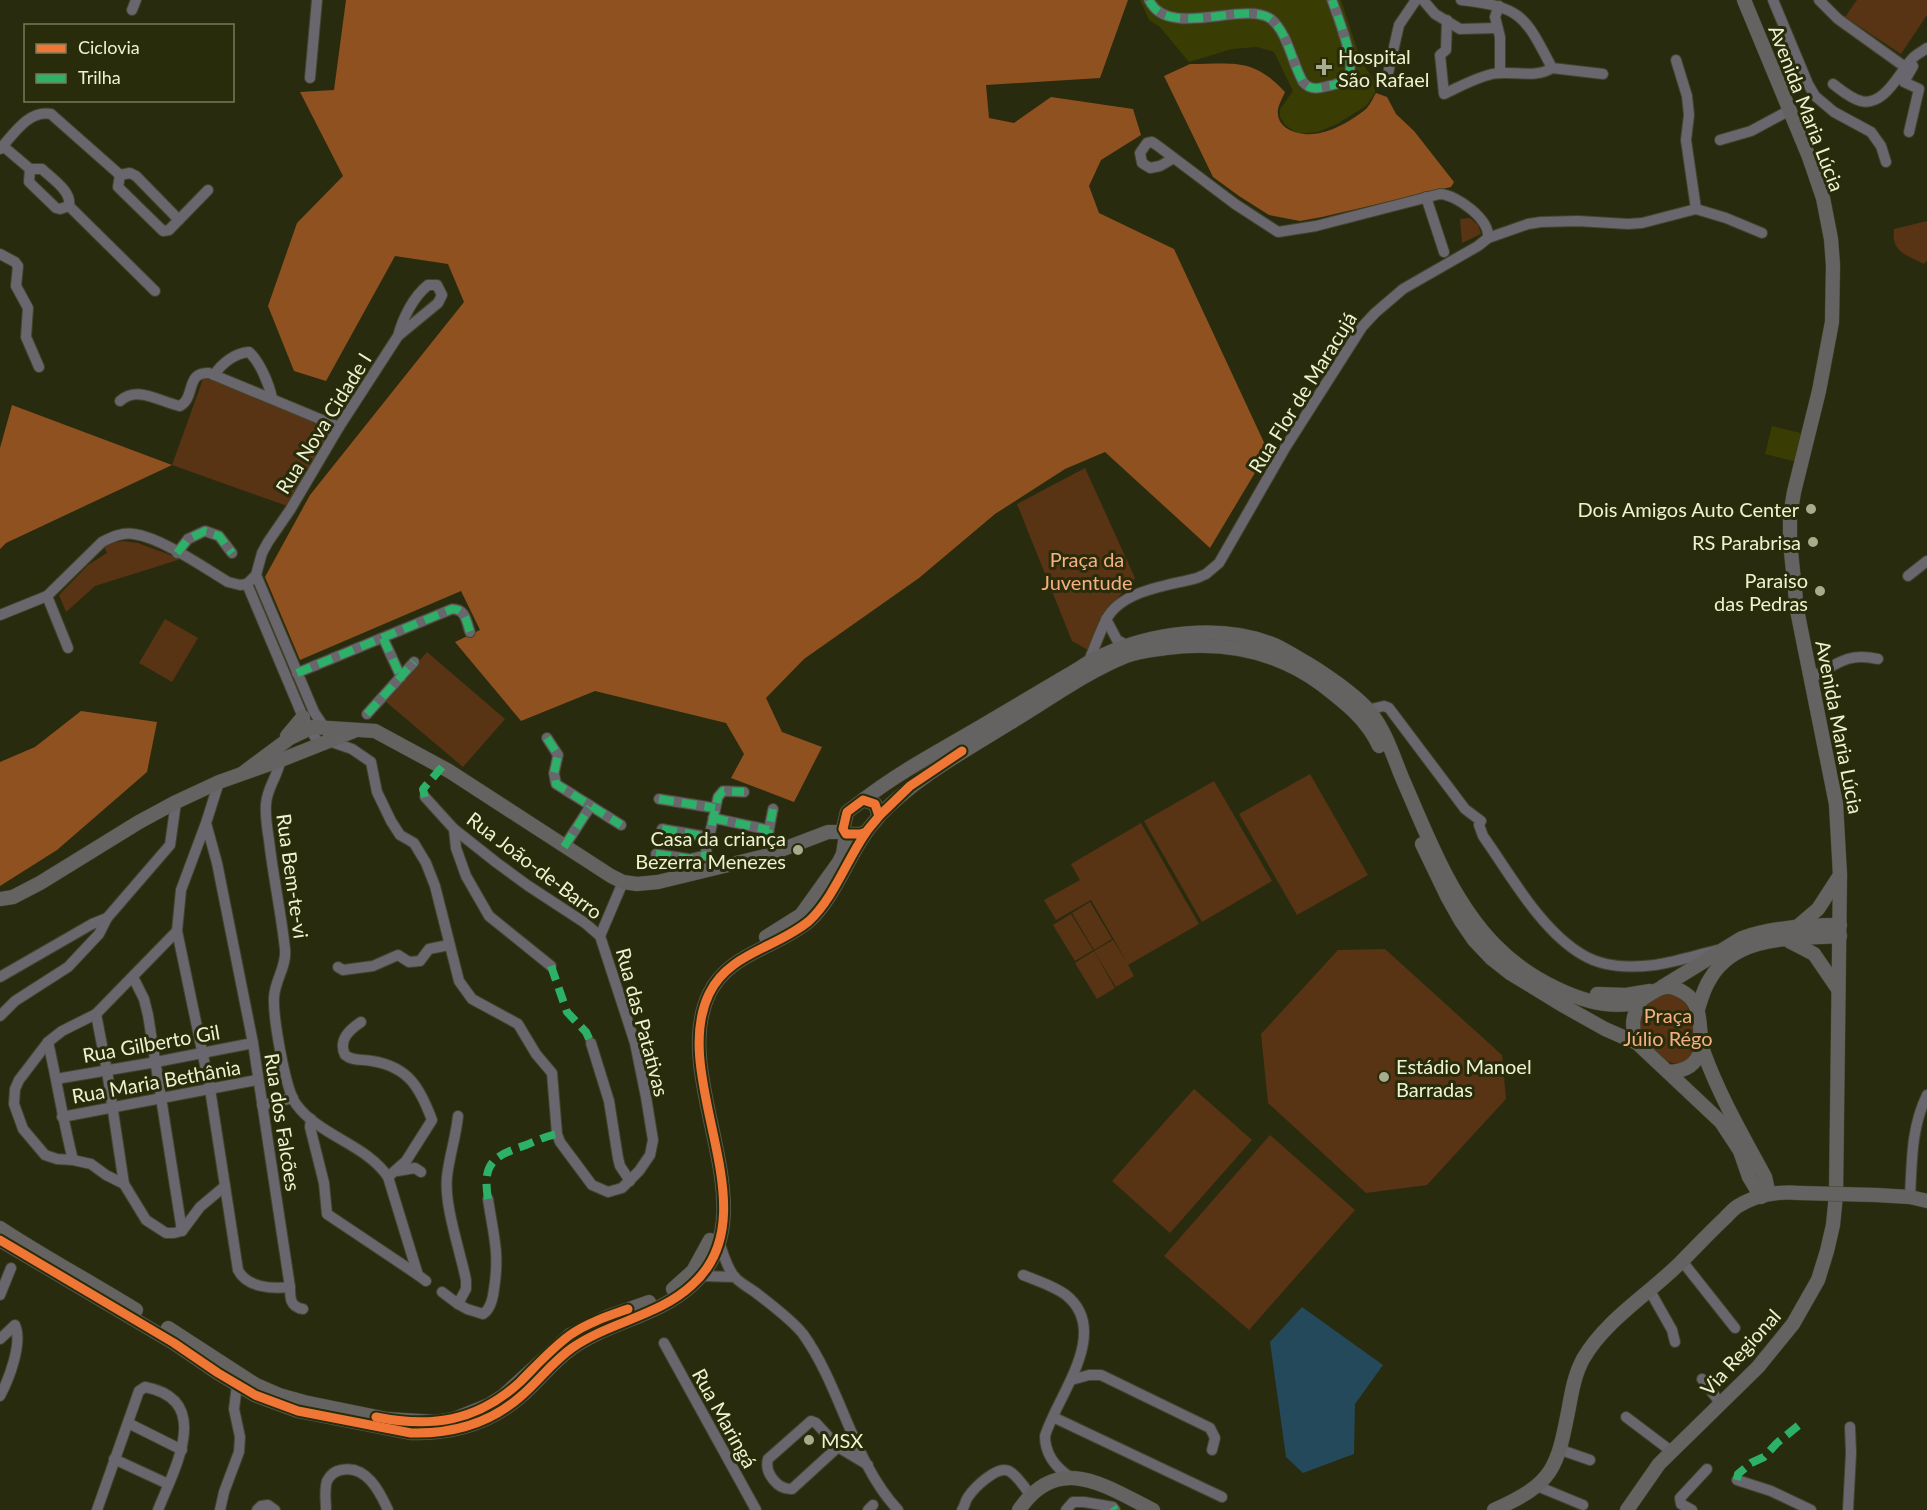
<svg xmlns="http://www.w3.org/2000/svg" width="1927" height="1510" font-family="Lato,sans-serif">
	<rect width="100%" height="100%" fill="#292b0f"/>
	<g fill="#393c03">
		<path d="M1140,0H1341L1361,61L1375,82V93L1366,106L1337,124L1318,132L1298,134L1285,125L1280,117V109L1293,91L1274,52L1257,47L1232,49L1189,62L1160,27L1149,20Z"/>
		<path d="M1772,426L1804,434L1797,462L1765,454Z"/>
	</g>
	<g fill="#583314">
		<path d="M1857,0H1927V15L1901,54L1845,17Z"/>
		<path d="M1470,218L1478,225L1481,234L1462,243L1460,219Z"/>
		<path d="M1927,221V261L1924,264C1906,255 1891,252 1894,229Z"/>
		<path d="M207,368L270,391L333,425L290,507L172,465Z"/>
		<path d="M1085,468L1135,578L1105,613L1088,650L1072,641L1017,504Z"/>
		<path d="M123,541L138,543L181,559L95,586L66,612L59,595L88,565L107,553L104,547L111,543Z"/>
		<path d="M165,619L198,638L172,682L139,663Z"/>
		<path d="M427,652L505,719L463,767L385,701Z"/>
		<path d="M1310,774L1368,875L1297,915L1239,814Z"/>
		<path d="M1214,781L1272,881L1202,922L1144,821Z"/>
		<path d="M1141,823L1199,924L1128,965L1134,976L1116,987L1094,951L1113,940L1128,964L1091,900L1056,920L1044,900L1080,880L1071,864Z"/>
		<path d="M1090,902L1112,939L1094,950L1072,913Z"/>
		<path d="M1071,914L1093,950L1075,961L1053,925Z"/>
		<path d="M1385,949L1502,1055L1506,1099L1427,1185L1366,1193L1268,1103L1261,1034L1338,950Z"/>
		<path d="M1094,951L1115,988L1097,999L1075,963Z"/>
		<path d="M1672,994L1681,995C1689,1007 1692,1015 1694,1029C1702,1071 1670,1073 1647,1045C1645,1041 1641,1037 1639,1033C1638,1028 1639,1020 1638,1015C1647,1003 1656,995 1672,994Z"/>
		<path d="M1194,1089L1252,1140L1170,1233L1112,1181Z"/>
		<path d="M1270,1135L1355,1210L1249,1330L1164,1256Z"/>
	</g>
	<g fill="#8f511f">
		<path d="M346,0H1128L1100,78L986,85L989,118L1014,123L1051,97L1133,109L1141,135L1101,160L1089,186L1099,213L1174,249L1268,451L1210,548L1105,452L1065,469L995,514L919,578L804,659L766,698L782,732L822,747L794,802L731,778L744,754L726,723L595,691L521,721L455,642L480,630L461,591L300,660L265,577L310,495L464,302L448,264L395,256L326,381L294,371L268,306L297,223L343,176L300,92L334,90Z"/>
		<path d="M1190,64C1233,64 1253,57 1285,92C1283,97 1279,104 1278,109C1275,131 1303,137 1320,133C1335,130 1354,119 1366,109C1370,105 1373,98 1376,93L1387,97L1396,114L1414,131L1454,182L1451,187L1322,217L1300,221L1269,215L1239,196L1213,177L1164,76Z"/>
		<path d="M12,405L172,465L6,543L0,549V448Z"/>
		<path d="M81,711L157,722L147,772L57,850L0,886V762L35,747Z"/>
	</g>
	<path fill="#24495a" d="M1302,1307L1383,1365L1355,1404L1354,1454L1303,1473L1286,1457L1270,1342Z"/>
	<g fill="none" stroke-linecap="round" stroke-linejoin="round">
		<defs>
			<g id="minor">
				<path d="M1149,0C1168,40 1244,0 1271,19C1288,33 1292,63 1303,82C1310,90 1317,89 1328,86C1335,85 1343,83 1348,76C1357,63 1337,15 1332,0"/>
				<path d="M1423,0L1435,14L1460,29L1497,28"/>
				<path d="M1461,0C1522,7 1525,16 1552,68L1603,74"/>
				<path d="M1773,0L1808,84L1815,96L1834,112L1871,132L1881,146L1886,162"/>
				<path d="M1819,0L1838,19L1905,67"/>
				<path d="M1499,6L1495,17L1500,37V73"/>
				<path d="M132,10L136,0"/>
				<path d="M1447,20L1446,50L1440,55L1444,94C1459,87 1475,78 1492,74C1510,70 1536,79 1552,68"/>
				<path d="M1676,60L1687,96L1689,115L1686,140L1696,209"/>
				<path d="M310,78L317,0"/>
				<path d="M1387,78L1399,25L1416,0"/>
				<path d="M1833,84C1841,90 1851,99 1861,101C1884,107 1899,73 1912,59C1916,54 1922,52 1927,48"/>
				<path d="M1909,132L1919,89L1904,82L1913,66"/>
				<path d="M1720,140L1751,131L1790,110"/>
				<path d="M3,146L30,169H42C52,179 72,191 69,206L155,291"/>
				<path d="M0,149C14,134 28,110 51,114L120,175"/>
				<path d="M30,169L29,182L56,208L60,209L69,206"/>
				<path d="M120,175L118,187L163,231L169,230L208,190"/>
				<path d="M120,175L130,173L136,176L179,220"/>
				<path d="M1426,197L1444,252"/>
				<path d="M1488,238L1528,224L1541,222L1578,221L1628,224L1642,223L1696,209L1726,218L1762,233"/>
				<path d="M0,254L15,262L18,266L16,286L28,308L26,337L39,367"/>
				<path d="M214,375C222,363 235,353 249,352C260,362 269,384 272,398"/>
				<path d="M120,401C138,385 160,402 180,406C196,397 185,372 209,373L339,427"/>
				<path d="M177,553L188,539L205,531L219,536L232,553"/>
				<path d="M256,575L314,712L328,733L329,741L352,749L371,762L377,792L391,821L400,835L414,843L426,863L435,886L459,981L472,999L518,1024L536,1054L552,1073L557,1134L560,1142L592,1185L608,1192L622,1188L639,1171L650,1155L653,1140L646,1097L635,1043L600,936L623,882"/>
				<path d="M1908,576L1927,561"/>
				<path d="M247,584L256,575L262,553L268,542L290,510L339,427L398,336C403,318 413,297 428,285H437L442,295L438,303L398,336"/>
				<path d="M247,584L303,717L319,744"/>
				<path d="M47,596L68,648"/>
				<path d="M0,615L47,596L102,542C112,537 122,532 134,534C162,538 203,567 228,582L240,585L247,584"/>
				<path d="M1106,619L1117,640L1128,646"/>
				<path d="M383,638L401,677"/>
				<path d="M1088,663C1094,649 1099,634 1106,620C1121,590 1168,586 1197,578L1206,574L1219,563L1285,448L1362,327L1375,313L1403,289L1478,246L1488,238C1490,219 1457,195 1440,194L1316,226L1278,232L1235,204L1158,146L1152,142L1147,143L1140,153L1142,163L1150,168L1160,166L1174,158"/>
				<path d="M297,673L452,609C466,609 466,621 470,632"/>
				<path d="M1811,678C1837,664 1847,652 1878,659"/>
				<path d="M1367,710L1384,706L1389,708L1465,809L1481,821L1479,825L1483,836C1510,874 1541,931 1583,955C1603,967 1631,968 1655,965C1676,962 1697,955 1717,950"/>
				<path d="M367,714L414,662"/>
				<path d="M547,738L558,755L554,773L556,784L621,825"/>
				<path d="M281,756C280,774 267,786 266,804C265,816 267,828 269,840C273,876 281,912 285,949C287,966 275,980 274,997C273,1017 285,1089 296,1104C319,1136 366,1144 388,1177L418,1275L426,1281"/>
				<path d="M425,797L454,829L497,863L527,885L585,923L600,936"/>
				<path d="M659,799L715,808"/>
				<path d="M713,818L769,830"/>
				<path d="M206,823L217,863L253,1043L290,1287C273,1289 247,1288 238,1270L210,1089L177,931L181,890L206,823L219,782"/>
				<path d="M454,829L456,848L466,876L489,916L551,966"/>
				<path d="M662,829L708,837"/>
				<path d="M766,844L773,809"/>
				<path d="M564,847L590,807"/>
				<path d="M656,854L690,859L707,855"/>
				<path d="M717,867L707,855L706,851L718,797L723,791L744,792"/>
				<path d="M177,931L96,1014L62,1031L48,1042L19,1080L15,1089L14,1104L23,1129L45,1155L57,1159L73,1160L91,1164L106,1175L124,1184L146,1220L166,1233H174L182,1231L200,1207L225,1186"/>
				<path d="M338,967L343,970L373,966L398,955L409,962L420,961L429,949L449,945"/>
				<path d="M0,977L92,924L107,918"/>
				<path d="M133,977L144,999L148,1015L182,1231"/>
				<path d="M96,1014L107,1071L124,1184"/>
				<path d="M0,1016L15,1001L68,967L99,934L107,918L170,845L176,802"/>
				<path d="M361,1022C349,1030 338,1040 345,1055C352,1061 363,1059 372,1061C409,1067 420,1088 432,1120L406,1161L388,1177"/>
				<path d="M48,1042C57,1081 63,1121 73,1160"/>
				<path d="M591,1043L609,1101L618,1158L620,1166L630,1181"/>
				<path d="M56,1079L156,1062L253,1043"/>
				<path d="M262,1105L293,1098"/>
				<path d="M62,1117L257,1080"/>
				<path d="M311,1119L310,1127L324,1183L327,1214L418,1275"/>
				<path d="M397,1171L415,1168L421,1172"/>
				<path d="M1910,1197C1912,1161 1911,1128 1927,1095"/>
				<path d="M719,1242C723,1253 726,1265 733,1275C738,1282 748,1287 755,1292C769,1303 792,1320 803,1334C841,1387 853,1462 898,1510"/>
				<path d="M1682,1261L1735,1328"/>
				<path d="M1023,1275C1038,1281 1054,1286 1066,1295C1112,1332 1057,1396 1045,1436C1045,1454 1055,1467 1070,1477"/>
				<path d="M702,1276L735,1277"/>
				<path d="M290,1287C290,1298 290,1307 303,1309"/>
				<path d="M1650,1291L1672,1330L1675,1342"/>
				<path d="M442,1292L458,1304L466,1289V1280C460,1250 444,1206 447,1177C449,1157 456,1137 458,1116"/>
				<path d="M0,1295L11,1268"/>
				<path d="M458,1304L467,1309L483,1314C491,1309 493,1298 494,1289C500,1252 493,1234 488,1199"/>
				<path d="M0,1339L15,1325C23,1343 9,1379 0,1396"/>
				<path d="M664,1343L756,1510"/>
				<path d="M1702,1379L1721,1404"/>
				<path d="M1071,1380L1089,1375H1101L1210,1428L1215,1438L1212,1450"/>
				<path d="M1053,1417L1222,1497"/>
				<path d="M1626,1417L1671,1451"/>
				<path d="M128,1423L182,1450"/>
				<path d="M838,1447L792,1489C778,1490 764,1473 768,1459L811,1421L816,1423L838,1447L868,1465"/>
				<path d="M1561,1450L1590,1460"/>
				<path d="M114,1459L168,1484"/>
				<path d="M1737,1480L1771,1491L1811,1510"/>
				<path d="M1537,1486L1583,1505"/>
				<path d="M97,1510L139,1391L145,1387C214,1400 174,1469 158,1510"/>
				<path d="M220,1510L224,1492L239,1452L240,1437L234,1409L237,1385"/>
				<path d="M257,1510L261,1506L268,1505L275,1510"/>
				<path d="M326,1510C326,1501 324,1490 327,1481C330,1475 335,1471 341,1470C366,1464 380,1492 388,1510"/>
				<path d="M868,1510L873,1505"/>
				<path d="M962,1510C965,1506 965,1501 968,1497C974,1488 997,1465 1009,1471C1018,1476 1025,1488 1031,1496"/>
				<path d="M1066,1510L1073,1502H1084L1113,1507L1115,1510"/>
				<path d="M1692,1510L1681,1504L1680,1498L1707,1469"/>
				<path d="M1848,1510L1851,1453L1850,1427"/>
			</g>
			<g id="major">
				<path d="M287,736L303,717"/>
				<path d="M243,773L290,738L313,727L375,731L449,771L611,876L623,882L637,884L658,882L765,856L828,832H844"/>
				<path d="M863,800C903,769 949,746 992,720C1017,705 1043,690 1068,675C1079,669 1089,661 1101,656C1151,633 1219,623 1272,644C1282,648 1291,654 1300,659C1320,670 1356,695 1370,712C1386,731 1394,759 1403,780C1428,837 1451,900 1495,945C1525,976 1584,1010 1629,1004C1651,1001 1658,975 1686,994C1705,1007 1697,1034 1704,1053C1719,1095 1744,1138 1765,1177L1769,1194"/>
				<path d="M879,816C916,777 963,752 1008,724C1047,701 1084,673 1126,656C1139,651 1152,650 1166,648C1221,641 1275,650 1321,684C1343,701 1367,719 1379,746"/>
				<path d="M1422,844L1447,896L1461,921L1474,940L1491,958L1510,973L1564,1006L1605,1029L1637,1043L1721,1122L1740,1151L1749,1177L1761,1197"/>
				<path d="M0,899L13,897L40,883L139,822L176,802L219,782L281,760L354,731"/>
				<path d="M1798,926L1818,909L1840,875"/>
				<path d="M766,937L801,915L839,862L843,854L846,834"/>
				<path d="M1789,941L1814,954L1838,989"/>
				<path d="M1662,987L1742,938C1773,927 1807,925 1840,925"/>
				<path d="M1597,994L1626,995L1650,991"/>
				<path d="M1698,1009C1701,999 1704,988 1710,979C1736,934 1795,939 1840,936"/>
				<path d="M1637,1043C1631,1026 1632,1017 1640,1002"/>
				<path d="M1668,1072C1687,1071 1696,1065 1702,1048"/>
				<path d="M1876,1195L1910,1197L1927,1201"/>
				<path d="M0,1228C44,1257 91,1282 136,1310"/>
				<path d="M0,1240L174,1343L218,1373L255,1395L298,1411L411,1433C451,1434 489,1424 520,1397C538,1382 552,1362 572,1348C609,1322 659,1316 692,1285C773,1213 668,1079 709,994C728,953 777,948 809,921C833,899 847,860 865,834C869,827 875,822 879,816L875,804L863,800L847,812L843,829L846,834H861L866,832"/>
				<path d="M673,1289L693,1271L710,1240"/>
				<path d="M168,1328L256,1385L279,1395L304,1402L387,1419L436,1422L454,1419L489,1405L503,1396L570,1335L609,1316L649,1302"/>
				<path d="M1019,1510C1058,1452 1105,1486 1153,1510"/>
				<path d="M1494,1510C1554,1483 1557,1469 1569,1407C1572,1390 1575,1374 1583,1359C1606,1319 1651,1293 1683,1260C1697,1246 1710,1232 1725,1218C1729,1214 1733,1209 1738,1206C1756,1195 1779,1191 1800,1193"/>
				<path d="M1627,1510L1659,1464L1758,1367L1793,1324L1818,1280L1827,1251L1833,1225L1836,1195L1840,875L1836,804L1797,610L1790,542V516L1794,492L1819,391L1832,322L1833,265L1831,239L1823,198L1809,157L1744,0"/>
			</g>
		</defs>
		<use href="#minor" stroke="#43442d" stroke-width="12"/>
		<use href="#major" stroke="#43442d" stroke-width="15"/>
		<use href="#minor" stroke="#69666d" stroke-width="10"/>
		<use href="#major" stroke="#656362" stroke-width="14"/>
		<defs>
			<path id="major-bridge" d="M1800,1193L1876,1195"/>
		</defs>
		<use href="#major-bridge" stroke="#43442d" stroke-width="15" stroke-linecap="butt"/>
		<use href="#major-bridge" stroke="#656362" stroke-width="14"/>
		<g stroke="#2db169" stroke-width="8" stroke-dasharray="15 8" stroke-linecap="butt">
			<path d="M1149,0C1168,40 1244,0 1271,19C1288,33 1292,63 1303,82C1310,90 1317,89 1328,86C1335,85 1343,83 1348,76C1357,63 1337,15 1332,0"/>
			<path d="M177,553L188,539L205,531L219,536L232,553"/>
			<path d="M383,638L401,677"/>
			<path d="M297,673L452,609C466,609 466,621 470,632"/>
			<path d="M367,714L414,662"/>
			<path d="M547,738L558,755L554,773L556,784L621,825"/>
			<path d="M425,797L423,789L442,767"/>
			<path d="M659,799L715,808"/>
			<path d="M713,818L769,830"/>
			<path d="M662,829L708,837"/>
			<path d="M766,844L773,809"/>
			<path d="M564,847L590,807"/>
			<path d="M656,854L690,859L707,855"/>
			<path d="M717,867L707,855L706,851L718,797L723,791L744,792"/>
			<path d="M551,966L567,1012L586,1032L591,1043"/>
			<path d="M488,1199C482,1162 494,1156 526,1145C536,1141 546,1136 557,1134"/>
			<path d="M1737,1480L1738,1474L1751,1463L1764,1457L1777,1443L1799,1425"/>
			<path d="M1113,1507L1115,1510"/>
		</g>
		<defs>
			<g id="cycleway">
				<path d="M879,816L910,786L962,751"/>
				<path d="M0,1240L174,1343L218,1373L255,1395L298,1411L411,1433C451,1434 489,1424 520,1397C538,1382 552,1362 572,1348C609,1322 659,1316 692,1285C773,1213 668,1079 709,994C728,953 777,948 809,921C833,899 847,860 865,834C869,827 875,822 879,816L875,804L863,800L847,812L843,829L846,834H861L866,832"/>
				<path d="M376,1417C431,1428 477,1422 520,1382C536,1366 551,1349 570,1335C587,1323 608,1316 628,1309"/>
			</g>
		</defs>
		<use href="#cycleway" stroke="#292c0a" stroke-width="13"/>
		<use href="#cycleway" stroke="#f07635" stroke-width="9"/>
	</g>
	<g fill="#a8ac8c" stroke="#292c0a" stroke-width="2">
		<path d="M1321 58h6v6h6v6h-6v6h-6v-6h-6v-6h6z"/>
		<circle cx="1811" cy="509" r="6"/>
		<circle cx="1813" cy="542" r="6"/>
		<circle cx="1820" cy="591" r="6"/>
		<circle cx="798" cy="850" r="6"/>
		<circle cx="1384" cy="1077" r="6"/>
		<circle cx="809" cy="1440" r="6"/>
	</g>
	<g text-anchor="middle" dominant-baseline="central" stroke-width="6" stroke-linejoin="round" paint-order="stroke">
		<g font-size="20" fill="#edf2d0" stroke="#292c0a" text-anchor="end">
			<text x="1338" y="56" text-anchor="start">Hospital<tspan x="1338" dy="23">São Rafael</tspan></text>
			<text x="1799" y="509">Dois Amigos Auto Center</text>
			<text x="1801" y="542">RS Parabrisa</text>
			<text x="1808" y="580">Paraiso<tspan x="1808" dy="23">das Pedras</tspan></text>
			<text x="786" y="838">Casa da criança<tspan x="786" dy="23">Bezerra Menezes</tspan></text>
			<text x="1396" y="1066" text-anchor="start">Estádio Manoel<tspan x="1396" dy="23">Barradas</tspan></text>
			<text x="821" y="1440" text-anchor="start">MSX</text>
		</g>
		<g font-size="20" fill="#edf2d0" stroke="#292c0a">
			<text transform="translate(1807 108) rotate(69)">Avenida Maria Lúcia</text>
			<text transform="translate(1302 392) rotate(-58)">Rua Flor de Maracujá</text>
			<text transform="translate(323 423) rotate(-58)">Rua Nova Cidade I</text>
			<text transform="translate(1840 727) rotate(79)">Avenida Maria Lúcia</text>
			<text transform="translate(535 865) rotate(37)">Rua João-de-Barro</text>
			<text transform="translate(293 876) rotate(82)">Rua Bem-te-vi</text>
			<text transform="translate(643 1022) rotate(75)">Rua das Patativas</text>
			<text transform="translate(151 1043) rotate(-10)">Rua Gilberto Gil</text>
			<text transform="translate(156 1081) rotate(-10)">Rua Maria Bethânia</text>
			<text transform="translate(283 1122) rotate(81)">Rua dos Falcões</text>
			<text transform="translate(1740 1352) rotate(-48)">Via Regional</text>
			<text transform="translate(725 1418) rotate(61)">Rua Maringá</text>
		</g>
		<g font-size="20" fill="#f7af81" stroke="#292c0a">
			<text x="1087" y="559">Praça da<tspan x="1087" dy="23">Juventude</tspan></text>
			<text x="1668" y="1015">Praça<tspan x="1668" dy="23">Júlio Régo</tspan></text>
		</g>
	</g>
	<rect x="24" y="24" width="210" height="78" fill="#292c0a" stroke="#777b59" stroke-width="1.5"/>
	<rect x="36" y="44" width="30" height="9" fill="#f07635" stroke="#777b59" stroke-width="1.5"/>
	<text x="78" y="54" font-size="18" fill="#edf2d0">Ciclovia</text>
	<rect x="36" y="74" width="30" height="9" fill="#2db169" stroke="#777b59" stroke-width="1.5"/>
	<text x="78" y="84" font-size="18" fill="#edf2d0">Trilha</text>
</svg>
